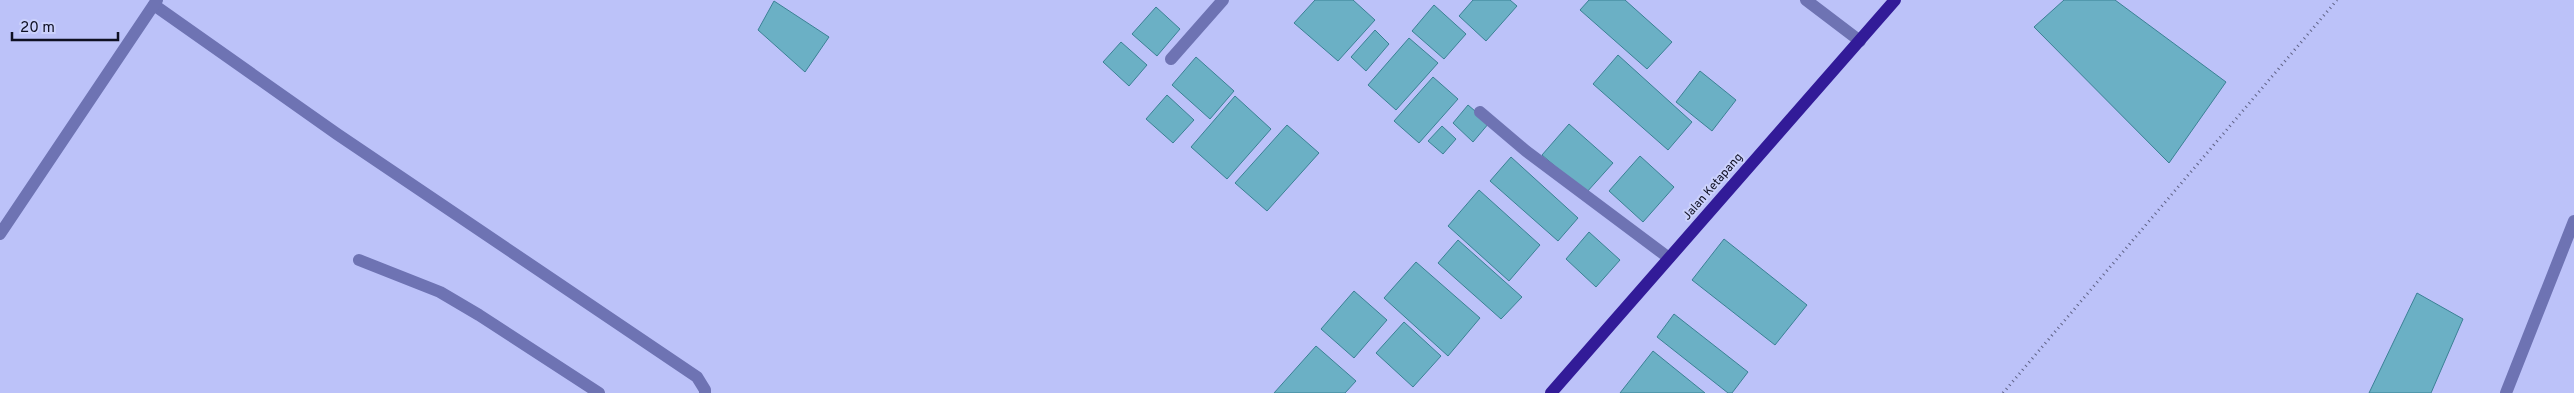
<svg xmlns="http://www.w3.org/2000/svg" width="2574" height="393" font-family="Overpass,sans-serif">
	<rect width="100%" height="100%" fill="#bcc2f9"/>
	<g fill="#6bb0c5" stroke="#3b8195">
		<path d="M1315,0H1353L1375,20L1338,61L1294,23Z"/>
		<path d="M1473,0H1510L1517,6L1486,41L1459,16Z"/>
		<path d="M1589,0H1625L1672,42L1647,69L1580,10Z"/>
		<path d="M2064,0H2115L2226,82L2169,163L2034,27Z"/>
		<path d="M774,1L829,37L805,72L758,30Z"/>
		<path d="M1434,5L1466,34L1444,59L1412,31Z"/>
		<path d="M1156,7L1180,29L1157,56L1132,34Z"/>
		<path d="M1375,30L1389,44L1366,71L1351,57Z"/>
		<path d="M1409,38L1438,63L1396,110L1368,85Z"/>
		<path d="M1121,42L1147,65L1129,86L1103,62Z"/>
		<path d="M1618,55L1692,122L1668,150L1593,84Z"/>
		<path d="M1196,57L1234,91L1210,119L1172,85Z"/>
		<path d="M1700,71L1736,100L1712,131L1676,102Z"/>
		<path d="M1433,77L1458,99L1419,143L1394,121Z"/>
		<path d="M1167,95L1194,120L1173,143L1146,119Z"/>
		<path d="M1235,96L1271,129L1227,179L1191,147Z"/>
		<path d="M1468,105L1489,123L1473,142L1453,123Z"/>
		<path d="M1569,124L1613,163L1586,193L1542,155Z"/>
		<path d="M1287,125L1319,153L1267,211L1235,183Z"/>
		<path d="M1442,126L1456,139L1443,154L1428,141Z"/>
		<path d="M1640,156L1674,187L1643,222L1609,191Z"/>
		<path d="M1511,157L1578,218L1558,241L1490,181Z"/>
		<path d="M1479,190L1540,245L1509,281L1448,226Z"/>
		<path d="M1589,232L1620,260L1596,287L1566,259Z"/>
		<path d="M1724,239L1807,305L1775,345L1692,280Z"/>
		<path d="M1458,240L1522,297L1501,319L1438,263Z"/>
		<path d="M1416,262L1480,318L1448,356L1384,298Z"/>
		<path d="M1354,291L1387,320L1354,358L1321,329Z"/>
		<path d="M2417,293L2463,319L2431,393H2369Z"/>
		<path d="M1674,314L1748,372L1732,393H1728L1657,337Z"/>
		<path d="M1404,322L1441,356L1413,387L1376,353Z"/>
		<path d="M1316,346L1356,381L1345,393H1274Z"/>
		<path d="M1653,351L1705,393H1620Z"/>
	</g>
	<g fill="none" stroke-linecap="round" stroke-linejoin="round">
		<path stroke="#5f6286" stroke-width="3" stroke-dasharray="1 4" stroke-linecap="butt" d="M2003,393L2337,0"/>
		<g stroke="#6e73b3" stroke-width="12">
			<path d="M1806,0L1860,41"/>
			<path d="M154,5L337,134L697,377L705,390V393"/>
			<path d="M1171,59L1223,0"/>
			<path d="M1480,112L1526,151L1669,258"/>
			<path d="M0,234L157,0"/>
			<path d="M359,260L440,292L479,315L599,393"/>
			<path d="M2506,393L2574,221"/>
		</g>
		<path stroke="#321b98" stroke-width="12" d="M1551,393L1895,0"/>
	</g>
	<g text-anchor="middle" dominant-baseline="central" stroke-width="4" stroke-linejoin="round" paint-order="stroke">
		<g font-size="12" fill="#0f1023" stroke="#cbd1fc">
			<text transform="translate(1713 187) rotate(-49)">Jalan Ketapang</text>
		</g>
	</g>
	<path d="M12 32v8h106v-8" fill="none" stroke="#0f1023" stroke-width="2.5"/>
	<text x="20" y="32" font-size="15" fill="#0f1023" stroke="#cbd1fc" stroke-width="4" paint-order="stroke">20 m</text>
</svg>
